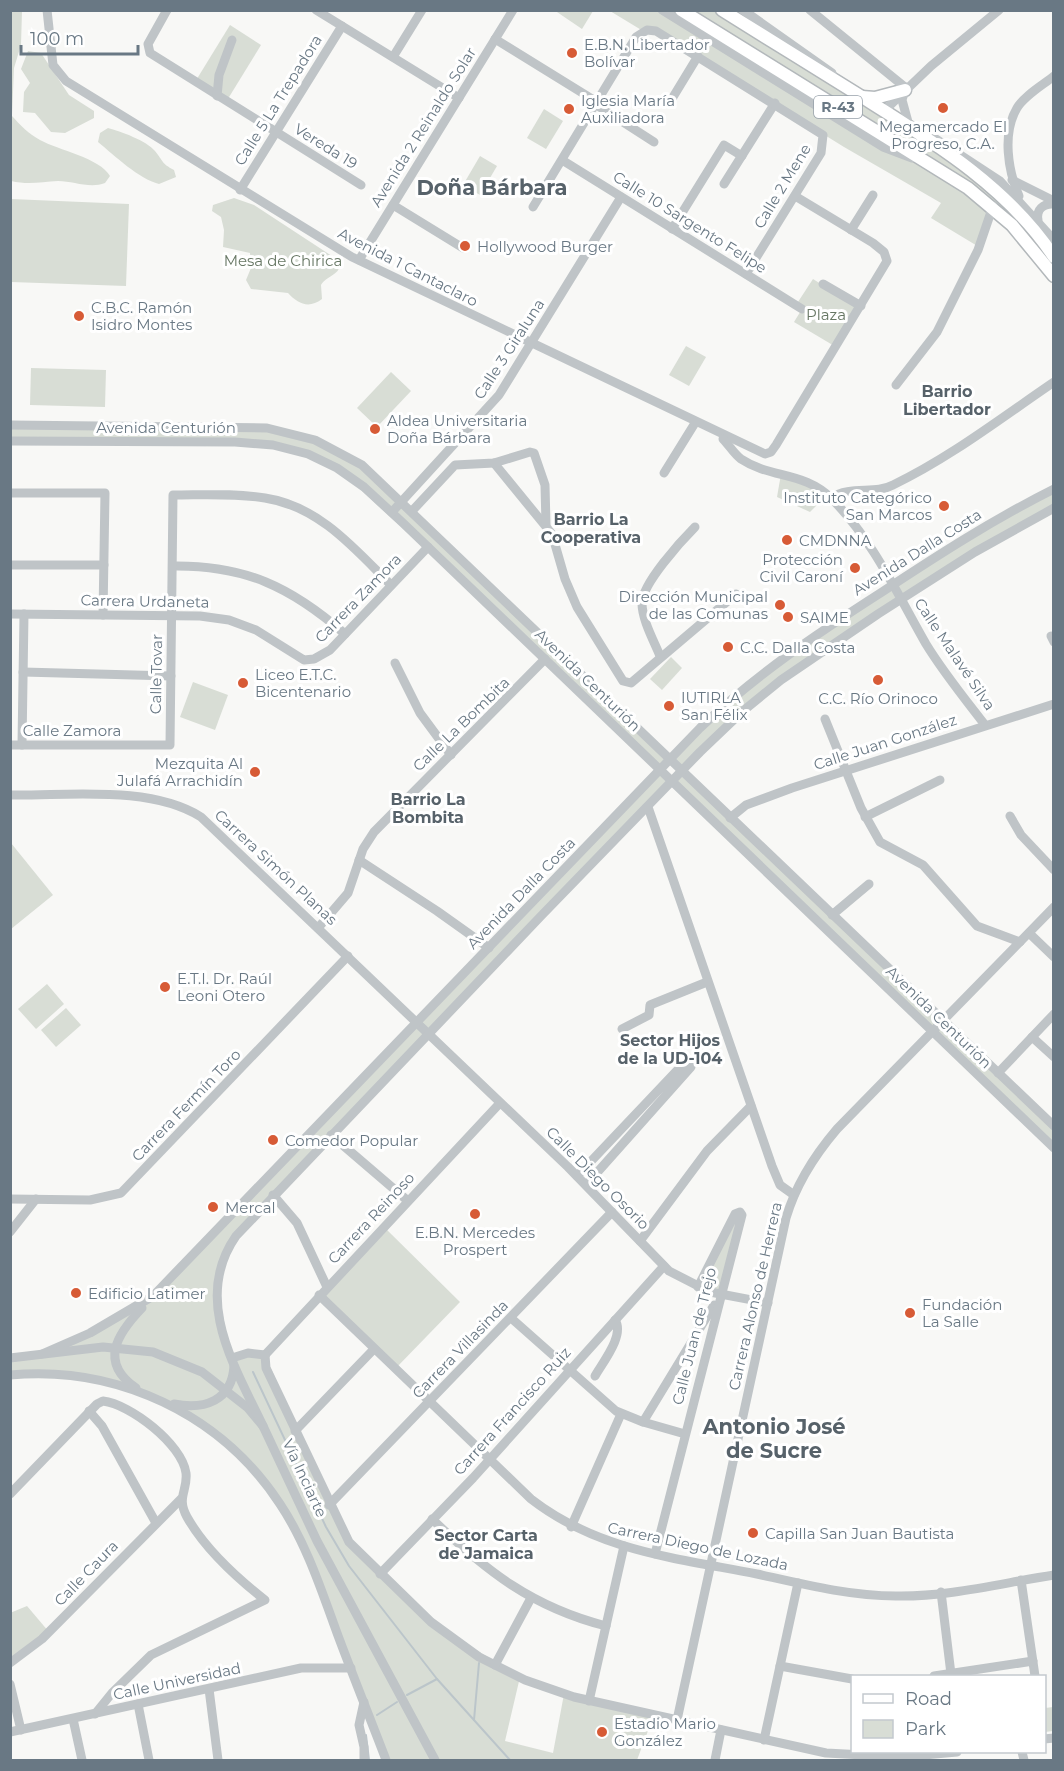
<svg xmlns="http://www.w3.org/2000/svg" width="1064" height="1771" font-family="Montserrat,sans-serif">
	<rect width="100%" height="100%" fill="#f8f8f6"/>
	<g fill="#d8ddd5" fill-rule="evenodd">
		<path d="M554,10H593V11L582,29Z"/>
		<path d="M10,11H22L21,45L14,68L12,116C20,125 29,134 40,140C58,150 100,158 110,176L105,183C90,189 73,181 58,181C41,182 28,185 11,181Z"/>
		<path d="M610,11H743L884,111L1053,240V276L993,206L979,247L931,218L941,203L844,147L660,33L643,31Z"/>
		<path d="M230,25L261,45L226,102L195,82Z"/>
		<path d="M28,51L41,53L69,95L94,111V118L65,133L51,132L35,113L23,112L24,92L30,83L21,69Z"/>
		<path d="M544,109L563,121L546,149L527,138Z"/>
		<path d="M108,128C120,131 147,141 155,151C164,162 161,163 174,170L176,177L159,184C139,179 115,156 98,142L100,133Z"/>
		<path d="M480,156L497,166L480,195L463,185Z"/>
		<path d="M234,198L254,205L338,260C344,275 328,274 321,285L322,299C309,309 298,304 288,293L251,289L246,280L251,268L250,253L223,247L224,230L221,217L212,211L213,205Z"/>
		<path d="M11,199L129,204L126,286L11,282Z"/>
		<path d="M813,279L860,309L836,347L794,322L802,309L796,305Z"/>
		<path d="M686,346L706,357L689,386L669,375Z"/>
		<path d="M31,368L106,370L105,407L30,405Z"/>
		<path d="M391,372L411,391L377,427L357,408Z"/>
		<path d="M11,425L287,432L348,456L671,760C778,645 921,571 1053,489V508L1014,529L781,680L682,771L1053,1126V1148L672,782L236,1236L217,1285L231,1357L265,1355L344,1534L431,1622L520,1677L505,1741L553,1753L564,1694L654,1715L637,1760H386L303,1545L243,1457L173,1406L105,1381L11,1375L10,1358L42,1354L138,1306L660,770L557,670L337,468L273,445L11,441ZM671,760L682,771L672,781L661,771Z"/>
		<path d="M781,474L827,495L810,512L777,497Z"/>
		<path d="M671,657L682,668L662,690L650,679Z"/>
		<path d="M193,682L228,695L215,730L180,717Z"/>
		<path d="M11,843L53,895L11,929H10Z"/>
		<path d="M47,984L64,1004L36,1029L18,1009Z"/>
		<path d="M66,1008L81,1025L56,1047L41,1030Z"/>
		<path d="M738,1212L720,1295L700,1289Z"/>
		<path d="M384,1227L460,1302L395,1369L319,1295Z"/>
		<path d="M27,1606L49,1632L10,1663V1613Z"/>
		<path d="M1053,1707V1731L1045,1732V1708Z"/>
	</g>
	<g fill="none" stroke-linecap="round" stroke-linejoin="round">
		<g stroke="#bbc5ca" stroke-width="2">
			<path d="M253,1372L326,1527L349,1566L437,1679L510,1760"/>
			<path d="M407,1695L437,1679"/>
			<path d="M377,1715L397,1702"/>
			<path d="M474,1720L479,1663"/>
			<path d="M366,1735L369,1760"/>
		</g>
		<defs>
			<g id="major">
				<path d="M681,10L968,188L1012,225L1054,276"/>
				<path d="M722,10C769,39 815,68 862,97C932,141 1007,186 1054,257"/>
				<path d="M862,97L875,98L905,90"/>
			</g>
		</defs>
		<use href="#major" stroke="#b3b8bb" stroke-width="15"/>
		<g stroke="#bfc4c7" stroke-width="9">
			<path d="M47,10L53,65L66,81L352,257L765,454L771,452L776,445L887,261L884,252L873,243L795,196"/>
			<path d="M167,10L148,44L150,53L361,185"/>
			<path d="M316,10L459,98"/>
			<path d="M662,10L883,147L912,158"/>
			<path d="M743,10L832,73"/>
			<path d="M810,10L906,88"/>
			<path d="M495,39L597,102"/>
			<path d="M393,57L422,10"/>
			<path d="M905,90L902,100L908,122"/>
			<path d="M217,96L219,75L232,40"/>
			<path d="M670,102L698,56"/>
			<path d="M595,104L654,142"/>
			<path d="M889,114L884,111L931,66L999,10"/>
			<path d="M936,139L1000,181L1054,240"/>
			<path d="M562,160L802,309"/>
			<path d="M1012,180L1054,201"/>
			<path d="M724,184L775,103"/>
			<path d="M240,190L342,26"/>
			<path d="M1019,196C1008,171 1002,133 1017,108C1025,95 1043,85 1054,76"/>
			<path d="M393,205L463,248"/>
			<path d="M533,207L636,37L647,30L656,31L823,135L821,153L746,274"/>
			<path d="M1038,220C1036,210 1043,203 1054,204"/>
			<path d="M672,229L724,145L742,156"/>
			<path d="M851,230L873,195"/>
			<path d="M359,260L513,10"/>
			<path d="M823,284L861,306"/>
			<path d="M896,385L937,332L978,250L993,206"/>
			<path d="M10,425L267,428L315,440L362,465L1054,1126"/>
			<path d="M723,439C729,445 734,454 741,459C771,479 804,471 832,499C872,539 898,595 926,644C943,672 965,699 985,725"/>
			<path d="M10,441L235,442L273,445L308,454L337,468L364,487L403,523L1054,1148"/>
			<path d="M494,463L552,534L565,579L577,607L623,681L631,683L736,594"/>
			<path d="M664,473L695,423"/>
			<path d="M10,493H105L103,615"/>
			<path d="M830,498C852,485 874,495 893,485C951,457 1001,418 1054,382"/>
			<path d="M412,511L455,465L494,463L530,452L534,453L545,485L546,525"/>
			<path d="M392,512L499,395L621,197"/>
			<path d="M10,565H104"/>
			<path d="M173,566C245,565 291,587 345,634"/>
			<path d="M10,614L200,616L229,620L256,630L304,660L314,659L330,650L428,547"/>
			<path d="M1051,636L1054,642"/>
			<path d="M660,656C654,641 642,620 642,603C642,584 681,541 695,527"/>
			<path d="M395,663L420,713L451,755"/>
			<path d="M23,672L171,676"/>
			<path d="M825,719L861,808L880,842L923,865L977,926L1020,942"/>
			<path d="M10,745H170L173,495C203,495 235,493 265,498C319,506 355,549 391,585"/>
			<path d="M22,745L24,614"/>
			<path d="M10,795C69,796 150,785 201,817L568,1167L669,1271L710,1292L768,1303"/>
			<path d="M648,807L772,1166L780,1185L794,1195"/>
			<path d="M1010,816L1021,835L1054,870"/>
			<path d="M865,817L940,780"/>
			<path d="M730,818L746,805L792,788L1054,704"/>
			<path d="M359,860L437,911L489,948"/>
			<path d="M832,915L869,884"/>
			<path d="M318,928L348,893L363,849L374,832L545,659"/>
			<path d="M1029,933L1054,957"/>
			<path d="M622,1029L649,1015L650,1005L707,982"/>
			<path d="M1032,1037L1054,1057"/>
			<path d="M998,1073L1054,1014"/>
			<path d="M331,1135L408,1201"/>
			<path d="M577,1176L685,1062L691,1063V1067L586,1185"/>
			<path d="M273,1195L297,1223L327,1287"/>
			<path d="M10,1199L90,1200L121,1193L348,956"/>
			<path d="M10,1232L36,1199"/>
			<path d="M640,1241L707,1151L751,1106"/>
			<path d="M319,1295L531,1499C598,1551 676,1558 757,1574C802,1584 849,1596 896,1596C948,1597 1002,1583 1054,1575"/>
			<path d="M511,1318L616,1411L643,1422L685,1434"/>
			<path d="M42,1354L90,1333L153,1296L700,728C755,675 818,633 882,592C938,555 994,519 1054,489"/>
			<path d="M265,1355L266,1368L349,1542L431,1622L479,1657L525,1680L574,1697L826,1753L902,1757L957,1752"/>
			<path d="M265,1355L500,1103"/>
			<path d="M10,1358L103,1347L153,1352L202,1372L248,1408L263,1426L317,1541L435,1760"/>
			<path d="M232,1358L248,1353L265,1355"/>
			<path d="M10,1375C117,1365 221,1414 280,1504C306,1543 321,1589 337,1633C353,1676 370,1718 386,1760"/>
			<path d="M595,1376C603,1362 625,1335 615,1320"/>
			<path d="M136,1388C98,1362 118,1333 142,1308"/>
			<path d="M174,1404C204,1410 232,1401 234,1366"/>
			<path d="M89,1411L102,1426L156,1523"/>
			<path d="M643,1422L714,1305"/>
			<path d="M263,1426C235,1367 192,1299 236,1236L541,916L700,752L743,711L781,680L878,614L975,552L1054,508"/>
			<path d="M295,1431L374,1349"/>
			<path d="M10,1494L97,1404L103,1401C130,1404 182,1444 186,1473C188,1491 176,1497 187,1517C205,1549 237,1578 265,1600L151,1655L112,1693L95,1714"/>
			<path d="M329,1505L612,1212"/>
			<path d="M432,1519C486,1571 532,1607 606,1626"/>
			<path d="M571,1527L621,1414"/>
			<path d="M655,1554L742,1215L740,1212L735,1214L698,1287"/>
			<path d="M380,1574L473,1478L664,1266"/>
			<path d="M1021,1580L1035,1676"/>
			<path d="M941,1592L951,1674"/>
			<path d="M10,1663L42,1639L181,1499"/>
			<path d="M495,1665L531,1598"/>
			<path d="M780,1666L852,1679"/>
			<path d="M934,1676L1033,1661"/>
			<path d="M10,1684L21,1730"/>
			<path d="M209,1689L218,1760"/>
			<path d="M589,1701L624,1546"/>
			<path d="M138,1704L149,1760"/>
			<path d="M73,1719L82,1760"/>
			<path d="M677,1720L786,1218C796,1184 814,1156 837,1129L1054,907"/>
			<path d="M10,1732L301,1668H351"/>
			<path d="M1044,1739L1054,1738"/>
			<path d="M764,1740L798,1583"/>
			<path d="M1022,1752L1024,1760"/>
			<path d="M364,1760V1747L359,1725L364,1702"/>
			<path d="M715,1760L721,1730"/>
		</g>
		<use href="#major" stroke="#fff" stroke-width="12"/>
	</g>
	<g fill="#d75b36" stroke="#fff" stroke-width="2">
		<circle cx="572" cy="53" r="6"/>
		<circle cx="943" cy="108" r="6"/>
		<circle cx="569" cy="109" r="6"/>
		<circle cx="465" cy="246" r="6"/>
		<circle cx="79" cy="316" r="6"/>
		<circle cx="375" cy="429" r="6"/>
		<circle cx="944" cy="506" r="6"/>
		<circle cx="787" cy="540" r="6"/>
		<circle cx="855" cy="568" r="6"/>
		<circle cx="780" cy="605" r="6"/>
		<circle cx="788" cy="617" r="6"/>
		<circle cx="728" cy="647" r="6"/>
		<circle cx="878" cy="680" r="6"/>
		<circle cx="243" cy="683" r="6"/>
		<circle cx="669" cy="706" r="6"/>
		<circle cx="255" cy="772" r="6"/>
		<circle cx="165" cy="987" r="6"/>
		<circle cx="273" cy="1140" r="6"/>
		<circle cx="213" cy="1207" r="6"/>
		<circle cx="475" cy="1214" r="6"/>
		<circle cx="76" cy="1293" r="6"/>
		<circle cx="910" cy="1313" r="6"/>
		<circle cx="753" cy="1533" r="6"/>
		<circle cx="602" cy="1732" r="6"/>
	</g>
	<g text-anchor="middle" dominant-baseline="central" stroke-width="6" stroke-linejoin="round" paint-order="stroke">
		<rect fill="#fff" stroke="#96a0a9" stroke-width="1.5" x="814" y="96" width="48" height="22" rx="4.5"/>
		<g font-size="14" font-weight="bold" fill="#697884">
			<text x="838" y="107">R-43</text>
		</g>
		<g font-size="15" fill="#697884" stroke="#fff" text-anchor="start">
			<text x="584" y="44">E.B.N. Libertador<tspan x="584" dy="17">Bolívar</tspan></text>
			<text x="581" y="100">Iglesia María<tspan x="581" dy="17">Auxiliadora</tspan></text>
			<text x="943" y="126" text-anchor="middle">Megamercado El<tspan x="943" dy="17">Progreso, C.A.</tspan></text>
			<text x="477" y="246">Hollywood Burger</text>
			<text x="91" y="307">C.B.C. Ramón<tspan x="91" dy="17">Isidro Montes</tspan></text>
			<text x="387" y="420">Aldea Universitaria<tspan x="387" dy="17">Doña Bárbara</tspan></text>
			<text x="932" y="497" text-anchor="end">Instituto Categórico<tspan x="932" dy="17">San Marcos</tspan></text>
			<text x="799" y="540">CMDNNA</text>
			<text x="843" y="559" text-anchor="end">Protección<tspan x="843" dy="17">Civil Caroní</tspan></text>
			<text x="768" y="596" text-anchor="end">Dirección Municipal<tspan x="768" dy="17">de las Comunas</tspan></text>
			<text x="800" y="617">SAIME</text>
			<text x="740" y="647">C.C. Dalla Costa</text>
			<text x="255" y="674">Liceo E.T.C.<tspan x="255" dy="17">Bicentenario</tspan></text>
			<text x="681" y="697">IUTIRLA<tspan x="681" dy="17">San Félix</tspan></text>
			<text x="878" y="698" text-anchor="middle">C.C. Río Orinoco</text>
			<text x="243" y="763" text-anchor="end">Mezquita Al<tspan x="243" dy="17">Julafá Arrachidín</tspan></text>
			<text x="177" y="978">E.T.I. Dr. Raúl<tspan x="177" dy="17">Leoni Otero</tspan></text>
			<text x="285" y="1140">Comedor Popular</text>
			<text x="225" y="1207">Mercal</text>
			<text x="475" y="1232" text-anchor="middle">E.B.N. Mercedes<tspan x="475" dy="17">Prospert</tspan></text>
			<text x="88" y="1293">Edificio Latimer</text>
			<text x="922" y="1304">Fundación<tspan x="922" dy="17">La Salle</tspan></text>
			<text x="765" y="1533">Capilla San Juan Bautista</text>
			<text x="614" y="1723">Estadio Mario<tspan x="614" dy="17">González</tspan></text>
		</g>
		<g font-size="15" fill="#697884" stroke="#fff">
			<text transform="translate(278 100) rotate(-58)">Calle 5 La Trepadora</text>
			<text transform="translate(423 127) rotate(-58)">Avenida 2 Reinaldo Solar</text>
			<text transform="translate(326 146) rotate(32)">Vereda 19</text>
			<text transform="translate(782 186) rotate(-59)">Calle 2 Mene</text>
			<text transform="translate(690 222) rotate(32)">Calle 10 Sargento Felipe</text>
			<text transform="translate(408 267) rotate(27)">Avenida 1 Cantaclaro</text>
			<text transform="translate(509 349) rotate(-57)">Calle 3 Giraluna</text>
			<text x="166" y="427">Avenida Centurión</text>
			<text transform="translate(917 552) rotate(-32)">Avenida Dalla Costa</text>
			<text transform="translate(358 598) rotate(-46)">Carrera Zamora</text>
			<text transform="translate(145 601) rotate(1)">Carrera Urdaneta</text>
			<text transform="translate(955 654) rotate(56)">Calle Malavé Silva</text>
			<text transform="translate(156 674) rotate(-89)">Calle Tovar</text>
			<text transform="translate(588 680) rotate(44)">Avenida Centurión</text>
			<text transform="translate(461 724) rotate(-44)">Calle La Bombita</text>
			<text x="72" y="730">Calle Zamora</text>
			<text transform="translate(885 742) rotate(-18)">Calle Juan González</text>
			<text transform="translate(276 867) rotate(43)">Carrera Simón Planas</text>
			<text transform="translate(521 893) rotate(-46)">Avenida Dalla Costa</text>
			<text transform="translate(939 1017) rotate(44)">Avenida Centurión</text>
			<text transform="translate(186 1105) rotate(-46)">Carrera Fermín Toro</text>
			<text transform="translate(598 1178) rotate(45)">Calle Diego Osorio</text>
			<text transform="translate(371 1218) rotate(-47)">Carrera Reinoso</text>
			<text transform="translate(755 1296) rotate(-77)">Carrera Alonso de Herrera</text>
			<text transform="translate(694 1336) rotate(-76)">Calle Juan de Trejo</text>
			<text transform="translate(460 1349) rotate(-46)">Carrera Villasinda</text>
			<text transform="translate(512 1411) rotate(-48)">Carrera Francisco Ruiz</text>
			<text transform="translate(305 1478) rotate(65)">Vía Inciarte</text>
			<text transform="translate(698 1546) rotate(12)">Carrera Diego de Lozada</text>
			<text transform="translate(86 1573) rotate(-46)">Calle Caura</text>
			<text transform="translate(177 1681) rotate(-12)">Calle Universidad</text>
		</g>
		<g font-size="15" fill="#677764" stroke="#fff">
			<text x="283" y="260">Mesa de Chirica</text>
			<text x="826" y="314">Plaza</text>
		</g>
		<g font-size="16" font-weight="bold" fill="#57626a" stroke="#fff">
			<text x="947" y="391">Barrio<tspan x="947" dy="18">Libertador</tspan></text>
			<text x="591" y="519">Barrio La<tspan x="591" dy="18">Cooperativa</tspan></text>
			<text x="428" y="799">Barrio La<tspan x="428" dy="18">Bombita</tspan></text>
			<text x="670" y="1040">Sector Hijos<tspan x="670" dy="18">de la UD-104</tspan></text>
			<text x="486" y="1535">Sector Carta<tspan x="486" dy="18">de Jamaica</tspan></text>
		</g>
		<g font-size="21" font-weight="bold" fill="#57626a" stroke="#fff">
			<text x="492" y="187">Doña Bárbara</text>
			<text x="774" y="1426">Antonio José<tspan x="774" dy="24">de Sucre</tspan></text>
		</g>
	</g>
	<rect width="1064" height="1771" fill="none" stroke="#697884" stroke-width="24"/>
	<rect x="851" y="1675" width="195" height="78" fill="#ffffff" stroke="#c3c9ce" stroke-width="1.5"/>
	<rect x="863" y="1694" width="30" height="9" fill="#ffffff" stroke="#c3c9ce" stroke-width="1.5"/>
	<text x="905" y="1705" font-size="18" fill="#697884">Road</text>
	<rect x="863" y="1720" width="30" height="18" fill="#d8ddd5" stroke="#c3c9ce" stroke-width="1.5"/>
	<text x="905" y="1735" font-size="18" fill="#697884">Park</text>
	<path d="M21 45v9h117v-9" fill="none" stroke="#697884" stroke-width="3"/>
	<text x="30" y="45" font-size="18" fill="#697884" stroke="#ffffff" stroke-width="4.5" paint-order="stroke">100 m</text>
</svg>
